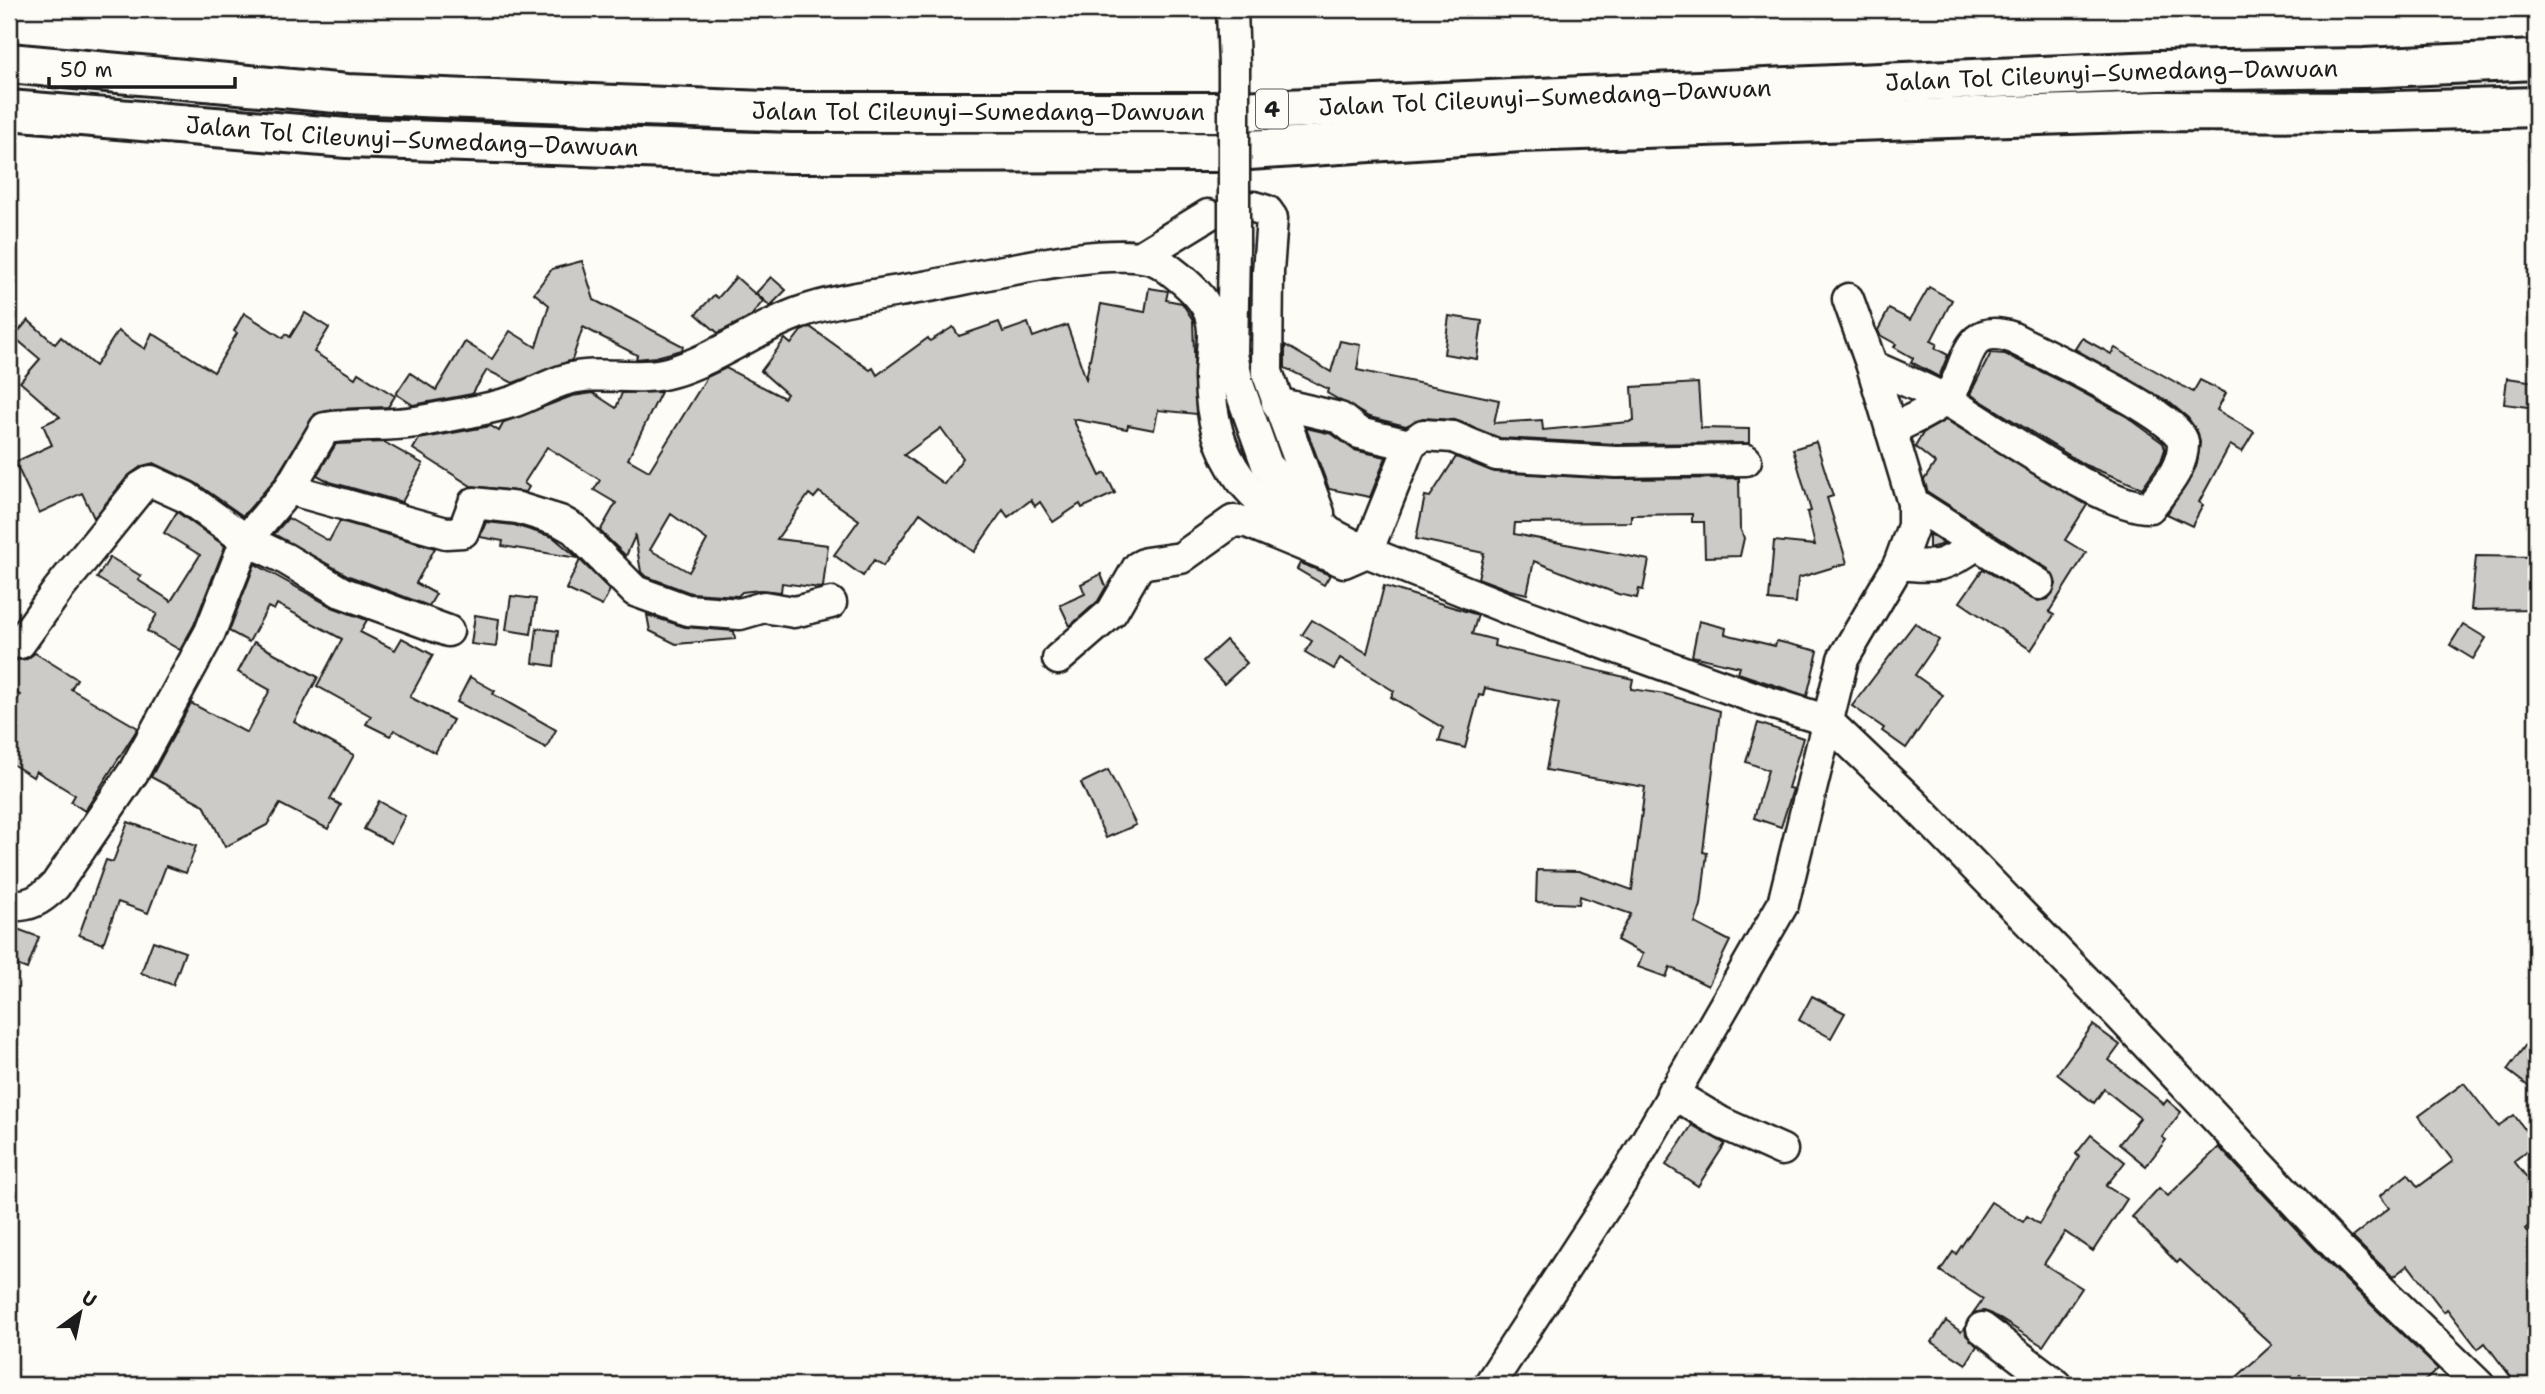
<svg xmlns="http://www.w3.org/2000/svg" width="2545" height="1394" font-family="'Shantell Sans',sans-serif">
	<rect width="100%" height="100%" fill="#fdfcf7"/>
	<filter id="ink" filterUnits="userSpaceOnUse"><feTurbulence type="fractalNoise" baseFrequency=".0143" numOctaves="2"/><feDisplacementMap in="SourceGraphic" scale="14" xChannelSelector="R" yChannelSelector="G"/><feConvolveMatrix kernelMatrix="1 2 1 2 8 2 1 2 1" color-interpolation-filters="sRGB"/></filter>
	<g filter="url(#ink)">
		<g fill="none" stroke-linecap="round" stroke-linejoin="round">
			<path stroke="#797876" stroke-width="7" d="M9,30L10,9"/>
		</g>
		<g fill="#cccbc8" stroke="#1c1c1c" stroke-width="2" fill-rule="evenodd">
			<path d="M582,261L594,300L683,346L682,350L656,357L636,359L637,355L583,327L572,360L513,383L487,370L472,394L413,405L396,394L410,373L436,390L465,342L492,359L510,331L536,347L549,305L534,293L552,269Z"/>
			<path d="M736,277L763,301L751,316L718,333L696,314L714,295L718,298Z"/>
			<path d="M771,277L786,290L770,306L756,293Z"/>
			<path d="M1929,287L1952,300L1931,341L1937,344L1935,348L1948,355L1939,377L1911,362L1913,358L1894,347L1896,344L1880,335L1878,330L1889,309L1910,320Z"/>
			<path d="M1149,288L1168,291L1166,300L1182,303L1193,320L1196,414L1158,410L1154,430L1128,425L1127,429L1073,419L1100,476L1105,473L1115,493L1082,508L1080,504L1053,522L1040,502L1035,506L1031,500L1008,517L1003,510L974,552L920,513L883,566L874,560L863,576L834,555L859,520L819,492L814,498L809,494L777,539L828,545L823,587L820,588L782,583L781,592L760,590L742,592L738,596L691,593L645,576L641,572L635,536L626,556L600,531L616,503L594,490L600,480L547,447L524,483L529,487L526,492L471,486L413,449L419,439L491,426L499,431L504,422L572,396L593,393L616,408L622,393L661,392L628,459L649,471L707,377L726,368L784,398L787,394L761,371L785,339L791,344L801,331L810,327L870,370L873,368L877,375L928,338L930,341L953,327L959,336L999,322L1003,332L1028,323L1033,337L1067,325L1086,379L1101,304L1145,312ZM941,428L963,458L944,484L904,455ZM671,514L707,540L689,572L650,550Z"/>
			<path d="M244,313L283,338L286,334L290,337L305,313L329,328L314,352L355,378L358,373L395,396L388,407L335,409L315,414L275,479L243,516L196,483L154,463L142,466L128,476L94,518L82,493L39,513L15,462L52,445L43,425L60,417L20,382L40,359L14,337L28,320L55,344L61,337L95,366L118,331L145,349L152,333L214,372L237,333L234,331Z"/>
			<path d="M1449,316L1482,321L1477,359L1444,354Z"/>
			<path d="M2082,338L2111,354L2115,348L2193,392L2200,380L2226,393L2217,410L2254,432L2242,452L2230,445L2199,502L2203,505L2192,526L2167,514L2196,467L2200,443L2198,433L2188,418L2169,402L2075,349Z"/>
			<path d="M1340,341L1361,345L1357,370L1499,400L1494,423L1542,420L1543,430L1629,422L1634,420L1632,387L1698,383L1701,428L1749,429V443L1616,444L1500,438L1455,420L1423,418L1406,426L1369,417L1327,393L1328,389L1285,368V345L1331,372Z"/>
			<path d="M1991,353L2005,354L2069,385L2126,416L2163,443L2165,449L2161,461L2142,488L2085,465L1970,394Z"/>
			<path d="M2507,378L2536,382V408L2504,404Z"/>
			<path d="M1946,420L2087,505L2065,540L2086,553L2049,612L2054,615L2031,650L1960,602L1983,569L2037,601L2048,599L2056,584L2048,569L1928,492L1924,480L1935,463L1915,447L1923,433Z"/>
			<path d="M1306,428L1332,434L1354,450L1386,457L1370,497L1329,489Z"/>
			<path d="M384,442L423,464L402,502L330,482L317,475L336,444Z"/>
			<path d="M1816,442L1833,496L1827,498L1847,563L1798,578L1796,603L1769,600L1774,541L1815,545L1807,512L1811,511L1793,449Z"/>
			<path d="M1456,457L1495,472L1615,479L1739,478L1740,528L1744,538L1740,556L1705,557L1704,522H1692V514L1631,515V522L1515,523L1514,534L1649,560L1643,590L1639,589L1637,598L1618,594L1534,561L1527,594L1510,590L1478,578L1484,553L1416,539L1425,496L1430,497Z"/>
			<path d="M177,512L225,546L194,625L180,650L147,631L157,614L97,578L110,557L141,576L138,580L171,601L200,555L164,533Z"/>
			<path d="M288,518L329,541L340,521L435,548L416,583L436,594L429,606L349,576L274,534Z"/>
			<path d="M486,522L514,525L553,537L578,558L502,546L503,541L480,537Z"/>
			<path d="M1929,534L1944,544L1929,548Z"/>
			<path d="M2476,556L2536,557L2534,609L2471,610Z"/>
			<path d="M580,560L610,590L602,606L566,589Z"/>
			<path d="M1300,563L1330,575L1324,585L1297,569Z"/>
			<path d="M255,564L332,607L367,620L360,632L395,650L402,638L433,655L410,697L453,720L435,753L394,730L390,736L366,724L371,716L317,686L342,639L277,604L274,610L268,607L249,642L229,631Z"/>
			<path d="M1101,574L1106,587L1098,601L1070,626L1060,605L1085,594L1081,584Z"/>
			<path d="M1384,586L1478,615L1472,634L1495,640L1494,646L1633,679L1631,689L1665,694L1720,711L1703,852L1707,853L1701,905L1695,923L1730,941L1708,986L1670,967L1666,977L1638,967L1643,954L1617,940L1631,914L1580,896L1579,904L1536,902L1537,870L1579,871L1632,890L1645,787L1546,770L1559,703L1485,688L1483,696L1479,695L1465,748L1439,741L1443,728L1391,697L1394,691L1340,658L1334,669L1305,652L1312,641L1302,635L1312,620L1367,653Z"/>
			<path d="M511,596L536,599L531,634L506,630Z"/>
			<path d="M475,615L499,619L496,647L471,644Z"/>
			<path d="M647,615L685,627L734,631L735,639L676,644L650,631Z"/>
			<path d="M1699,621L1726,628L1725,634L1775,646L1777,641L1818,651L1807,696L1738,673L1740,667L1692,656Z"/>
			<path d="M1915,623L1939,640L1915,675L1943,695L1906,748L1882,731L1884,728L1852,706Z"/>
			<path d="M2463,624L2486,638L2473,659L2450,645Z"/>
			<path d="M537,628L558,631L554,666L533,663Z"/>
			<path d="M1226,640L1247,663L1224,684L1203,661Z"/>
			<path d="M254,642L318,677L294,722L354,755L330,799L341,805L328,829L280,804L267,825L225,847L204,805L151,777L191,703L247,733L270,690L238,672Z"/>
			<path d="M35,653L77,679L71,689L138,728L85,811L71,802L75,795L36,771L33,777L9,762V713L20,695L9,688V672L16,660L27,659Z"/>
			<path d="M470,677L495,691L493,694L556,730L546,748L457,702Z"/>
			<path d="M1758,723L1803,738L1788,788L1793,789L1781,827L1754,818L1768,770L1746,762Z"/>
			<path d="M1108,770L1136,825L1106,838L1081,783Z"/>
			<path d="M379,801L405,816L391,843L364,829Z"/>
			<path d="M128,822L196,846L186,873L166,866L148,913L118,902L103,944L79,935L106,860L113,862Z"/>
			<path d="M9,926L39,937L27,969L9,962Z"/>
			<path d="M153,941L185,952L173,985L141,973Z"/>
			<path d="M1812,996L1845,1013L1831,1038L1799,1020Z"/>
			<path d="M2093,1025L2120,1045L2109,1060L2164,1104L2167,1100L2181,1112L2162,1137L2166,1140L2146,1166L2119,1144L2140,1118L2104,1089L2094,1103L2057,1074Z"/>
			<path d="M2536,1031V1092L2507,1070Z"/>
			<path d="M2464,1083L2498,1126L2514,1115L2536,1144L2514,1161L2536,1189V1220L2525,1229L2536,1243V1385H2517L2485,1343L2478,1349L2447,1309L2444,1312L2408,1265L2393,1277L2352,1237L2389,1208L2380,1196L2408,1174L2418,1187L2453,1161L2419,1116Z"/>
			<path d="M1692,1125L1725,1144L1698,1186L1666,1165Z"/>
			<path d="M2091,1135L2125,1162L2106,1186L2127,1199L2093,1251L2065,1232L2044,1264L2082,1288L2043,1346L1992,1314L1984,1311L1973,1313L1983,1299L1940,1271L1953,1252L1956,1254L1991,1202L2023,1222L2027,1216L2039,1224L2079,1157L2076,1154Z"/>
			<path d="M2219,1147L2329,1264L2438,1369L2420,1385H2309L2300,1375L2289,1385H2228L2272,1345L2202,1280L2180,1260L2177,1263L2132,1217L2159,1188L2168,1196Z"/>
			<path d="M1946,1321L1961,1332L1965,1327L1966,1335L1977,1346L1966,1364L1932,1342Z"/>
		</g>
		<g fill="none" stroke-linecap="round" stroke-linejoin="round">
			<defs>
				<g id="minor">
					<path d="M1232,9L1234,66"/>
					<path d="M1254,207L1267,211L1272,218L1268,272L1267,372L1319,513"/>
					<path d="M1234,247L1232,354L1238,384L1267,465L1328,532L1367,552L1509,609L1764,701L1826,720L1912,802L2120,1016L2341,1251L2479,1385"/>
					<path d="M1141,256L1208,215"/>
					<path d="M1872,366C1896,377 1922,387 1946,400C1991,425 2104,509 2150,507C2164,488 2184,468 2183,442C2181,417 2038,351 2011,337C1959,321 1971,375 1944,400C1931,412 1907,421 1891,430"/>
					<path d="M1277,403L1340,418L1359,433L1410,445"/>
					<path d="M289,489L446,533L463,532L474,503L518,508L560,521L574,529L635,591L687,610L740,614L764,607L794,612L831,603"/>
					<path d="M1913,503L2039,584"/>
					<path d="M1899,564C1939,568 1943,567 1976,545"/>
					<path d="M20,643L58,590L141,487L151,481L186,497L246,540L284,558L341,592L448,631"/>
					<path d="M1058,659L1112,612L1138,567L1146,563L1181,558L1233,521L1247,522L1344,562L1367,552L1410,445L1423,435L1453,437L1496,455L1616,462L1746,460"/>
					<path d="M9,905C30,907 40,900 55,886L134,771L210,632L246,540L289,489L325,428C357,423 391,427 422,421C451,415 483,411 512,402C531,396 548,384 568,379C600,370 638,382 671,372C714,360 757,328 798,313C840,298 885,294 929,286C974,278 1128,239 1162,264C1176,274 1197,290 1206,306C1219,327 1210,354 1210,378C1211,457 1249,514 1328,532"/>
					<path d="M1672,1093L1722,1123L1782,1150"/>
					<path d="M1982,1328L2057,1385"/>
					<path d="M1489,1385L1633,1164L1783,904L1843,659L1899,564L1913,526V503L1872,366L1848,299"/>
				</g>
				<g id="highway">
					<path id="s1" d="M9,63L347,94L793,112H1215L2157,71L2364,68L2536,60"/>
					<path id="s2" d="M9,110L347,138L790,153L1219,152L1521,132L2160,111L2360,112L2536,107"/>
				</g>
			</defs>
			<use href="#minor" stroke="#1c1c1c" stroke-width="35"/>
			<use href="#highway" stroke="#1c1c1c" stroke-width="44"/>
			<use href="#minor" stroke="#fdfcf7" stroke-width="30"/>
			<use href="#highway" stroke="#fdfcf7" stroke-width="38"/>
			<defs>
				<path id="minor-bridge" d="M1234,66V247"/>
			</defs>
			<use href="#minor-bridge" stroke="#1c1c1c" stroke-width="35" stroke-linecap="butt"/>
			<use href="#minor-bridge" stroke="#fdfcf7" stroke-width="30"/>
		</g>
	</g>
	<g text-anchor="middle" dominant-baseline="central" stroke-width="5" stroke-linejoin="round" paint-order="stroke">
		<rect fill="#fdfcf7" stroke="#605f5e" stroke-width="2" x="1256" y="89.5" width="32" height="39" rx="5"/>
		<g font-size="23" font-weight="bold" fill="#1c1c1c">
			<text x="1272" y="109">4</text>
		</g>
		<g font-size="24" fill="#1c1c1c" stroke="#fdfcf7">
			<text stroke="none"><textPath href="#s1" startOffset="2105">Jalan Tol Cileunyi–Sumedang–Dawuan</textPath></text>
			<text stroke="none"><textPath href="#s1" startOffset="1538">Jalan Tol Cileunyi–Sumedang–Dawuan</textPath></text>
			<text stroke="none"><textPath href="#s1" startOffset="971">Jalan Tol Cileunyi–Sumedang–Dawuan</textPath></text>
			<text stroke="none"><textPath href="#s2" startOffset="404">Jalan Tol Cileunyi–Sumedang–Dawuan</textPath></text>
		</g>
	</g>
	<rect width="2545" height="1394" fill="none" stroke="#fdfcf7" stroke-width="35"/>
	<rect x="18" y="18" width="2510" height="1359" fill="none" stroke="#1c1c1c" stroke-width="2.5" filter="url(#ink)"/>
	<g transform="translate(80 1313) rotate(33)" stroke="#fdfcf7" stroke-width="5" paint-order="stroke">
	<path d="M0-5L12 26L0 18L-12 26Z" fill="#1c1c1c"/>
	<text y="-10" font-size="19" font-weight="bold" text-anchor="middle" fill="#1c1c1c">U</text>
	</g>
	<path d="M49 77v10h186v-10" fill="none" stroke="#1c1c1c" stroke-width="3.5"/>
	<text x="60" y="77" font-size="21" fill="#1c1c1c" stroke="#fdfcf7" stroke-width="5" paint-order="stroke">50 m</text>
</svg>
